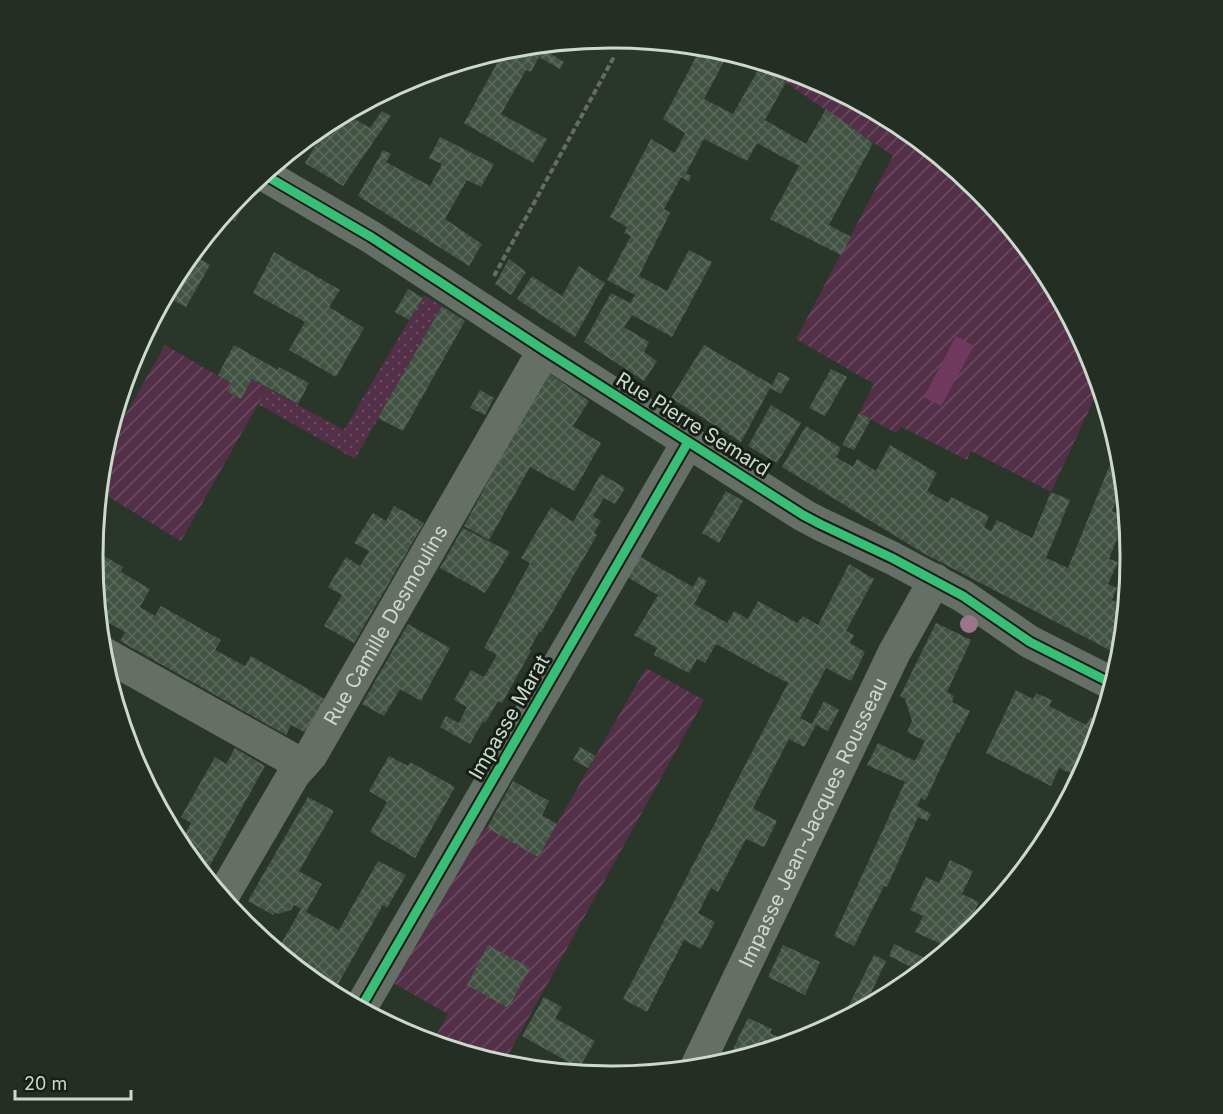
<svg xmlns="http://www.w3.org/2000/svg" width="1223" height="1114" font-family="Inter,sans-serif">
	<defs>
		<pattern id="grass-dots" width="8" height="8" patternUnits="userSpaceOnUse" patternTransform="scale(1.5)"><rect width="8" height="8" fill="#542f48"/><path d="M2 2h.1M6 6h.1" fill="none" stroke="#6b4d61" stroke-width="1.8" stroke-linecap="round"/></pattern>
		<pattern id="garden-furrows" width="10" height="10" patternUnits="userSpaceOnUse" patternTransform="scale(1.5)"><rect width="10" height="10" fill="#542f48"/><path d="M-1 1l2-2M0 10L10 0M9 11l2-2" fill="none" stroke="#6b4d61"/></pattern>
		<pattern id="building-cross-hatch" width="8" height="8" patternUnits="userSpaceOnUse" patternTransform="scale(1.5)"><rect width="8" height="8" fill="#425243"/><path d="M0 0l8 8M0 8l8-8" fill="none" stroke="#5c6a5d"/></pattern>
	</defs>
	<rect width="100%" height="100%" fill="#2b362b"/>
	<path fill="url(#grass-dots)" d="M424,295L442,306L355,459L258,404L267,388L344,430Z"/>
	<g fill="url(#garden-furrows)">
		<path d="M753,60L811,77L900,125L979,190L1044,269L1092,359L1100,386L1051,492L971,451L967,460L901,427L896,433L859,413L874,384L796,339L893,156Z"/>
		<path d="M165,345L232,384L228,391L241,399L252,379L267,388L181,541L99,491L102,456Z"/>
		<path d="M646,668L704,700L503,1064L432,1043L448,1014L386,979L477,822L538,857Z"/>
	</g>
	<path fill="#713860" d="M956,336L974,346L941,406L924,397Z"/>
	<g fill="url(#building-cross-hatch)">
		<path d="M536,45L564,62L560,69L539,57L531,72L526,70L501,114L547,139L533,163L464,123L505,49Z"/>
		<path d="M702,46L729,52L704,99L733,114L761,65L786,82L765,120L806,144L826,109L873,143L829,225L851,237L841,255L770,219L799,166L757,143L747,161L704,139L686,173L691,176L689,182L681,177L664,209L670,213L639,276L667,291L689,250L712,262L672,337L632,315L624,327L649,342L644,352L657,361L644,381L584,342L611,293L630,303L635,295L607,280L631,236L624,233L627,227L610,217L651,139L675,153L685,133L663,119Z"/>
		<path d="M382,111L391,116L343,186L305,163L327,126L325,124L345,113L370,128Z"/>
		<path d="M440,137L494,164L481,187L467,180L445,219L482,244L469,266L358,196L383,150L391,154L386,162L430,186L442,164L429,158Z"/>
		<path d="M305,139L296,158L288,153Z"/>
		<path d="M245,189L251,191L235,221L223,216Z"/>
		<path d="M274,252L340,290L329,307L364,328L336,377L289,350L305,322L253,293Z"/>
		<path d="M191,254L210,265L186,307L165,296L180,268Z"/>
		<path d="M509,259L526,272L511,295L495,284Z"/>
		<path d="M579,266L605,283L575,337L517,299L532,276L562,296Z"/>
		<path d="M408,289L423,298L409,320L395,312Z"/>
		<path d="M442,306L465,321L403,431L378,418Z"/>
		<path d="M234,345L278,370L279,367L309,383L298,404L252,379L241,399L227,391L232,384L218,375Z"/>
		<path d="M704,345L772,385L779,372L790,378L781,394L770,388L741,442L671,398Z"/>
		<path d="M831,369L847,377L825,416L809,408Z"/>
		<path d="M547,372L589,401L573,426L601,443L574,491L530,467L489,540L464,526Z"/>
		<path d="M480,390L494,398L485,415L470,408Z"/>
		<path d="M771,405L801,423L777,463L748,446Z"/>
		<path d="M859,413L871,419L854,450L842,445Z"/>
		<path d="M806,426L841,448L836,457L853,467L857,459L876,471L890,445L937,473L927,491L948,503L951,497L989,516L984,527L991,531L997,520L1032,538L1051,492L1070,500L1046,558L1068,568L1118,445L1121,456L1124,483L1112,511L1120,514L1116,521L1123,524L1109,559L1118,562L1108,584L1117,588L1112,600L1126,606L1121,656L925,554L782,467Z"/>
		<path d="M601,474L625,488L615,504L604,498L593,516L601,521L594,533L597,535L541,632H539L529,650L531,651L502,703L498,701L485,723L483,721L470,744L440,727L446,716L459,723L467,707L454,700L471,670L484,677L497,655L484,648L530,563L521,558L551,507L573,522Z"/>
		<path d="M726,491L743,501L719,543L702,533Z"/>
		<path d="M394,506L424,523L354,643L324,626L342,595L328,587L346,557L360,566L369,551L354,543L373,513L386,521Z"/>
		<path d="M463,528L510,552L485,593L440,568Z"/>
		<path d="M94,539L98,541L94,550L123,567L121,572L150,589L140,607L155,616L161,606L221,640L215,650L245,666L251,656L325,699L306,733L291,725L286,735L120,641L125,632L98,617L97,612L103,602L96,598L92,557Z"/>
		<path d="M632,552L693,587L699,576L707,581L694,604L727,623L734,611L748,619L758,601L797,623L803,616L818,625L849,564L874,579L846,631L854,635L850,643L865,652L851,681L826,668L800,718L812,724L824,701L839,710L828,731L816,725L804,747L789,739L753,808L777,821L764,847L746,839L718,892L711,888L698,913L715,922L701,949L684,940L647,1012L623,999L788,683L716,644L705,663L697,659L689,673L654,655L657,648L634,635L658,595L620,573Z"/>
		<path d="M936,623L971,640L947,692L954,696L952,702L970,711L959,733H957L925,801L921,798L917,806L931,814L927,821L918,817L887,887L884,886L854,946L834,936L905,782L867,765L878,743L915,761L925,741L907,732L912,721L905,699L900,696Z"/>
		<path d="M408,624L450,648L421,701L400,689L384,716L362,704Z"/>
		<path d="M1016,690L1033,699L1036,693L1052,700L1049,706L1086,725L1091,717L1102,722L1091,756L1079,777L1059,768L1051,786L986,753Z"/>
		<path d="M580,747L596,756L588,768L573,760Z"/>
		<path d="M235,748L265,766L204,876L179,845L175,837L176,834L183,838L191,823L181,817L215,757L226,764Z"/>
		<path d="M389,756L408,766L410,762L455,787L415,858L370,832L387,802L369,791Z"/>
		<path d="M513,781L549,801L542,815L557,824L538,857L487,828Z"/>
		<path d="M308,797L334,811L299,871L322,884L306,912L339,930L378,861L406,875L387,908L383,905L351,961L338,984L343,987L338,996L323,989L277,951L301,909L294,905L291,910L278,914L275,912L273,915L248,901Z"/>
		<path d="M950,860L973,871L962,894L979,902L965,930L969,932L950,948L915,932L923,916L910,910L926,877L939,883Z"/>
		<path d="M894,944L933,962L921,972L889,956Z"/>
		<path d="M488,945L530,968L508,1008L467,985Z"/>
		<path d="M783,945L820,962L805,995L768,977Z"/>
		<path d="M874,955L886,961L864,1008L850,1016L845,1013Z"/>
		<path d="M544,997L562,1007L555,1018L595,1041L579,1068L522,1036Z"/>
		<path d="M748,1018L772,1029L770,1033L785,1040L787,1036L797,1041L727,1062Z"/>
	</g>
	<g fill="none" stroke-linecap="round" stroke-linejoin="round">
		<path stroke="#646c64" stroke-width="4" stroke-dasharray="6 3" stroke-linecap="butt" d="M494,276L615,55"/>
		<g stroke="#666f66" stroke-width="33">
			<path d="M263,174L371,237L544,350L803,515L820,524L892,558L963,596L1030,642L1113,684"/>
			<path d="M101,652L302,765"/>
			<path id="s1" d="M222,897L294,774L311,755L544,350"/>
			<path d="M360,1009L688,442"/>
			<path id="s2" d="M696,1068L894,653L935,580"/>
		</g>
		<defs>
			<g id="cycleway">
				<path d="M263,174L371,237L544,350L803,515L820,524L892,558L963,596L1030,642L1113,684"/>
				<path d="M360,1009L688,442"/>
			</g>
		</defs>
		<use href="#cycleway" stroke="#161f16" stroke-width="13"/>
		<use href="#cycleway" stroke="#3abd76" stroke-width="9"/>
	</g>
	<circle fill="#9b758c" cx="969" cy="624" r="9"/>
	<g text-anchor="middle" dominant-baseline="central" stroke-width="6" stroke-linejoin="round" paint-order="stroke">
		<g font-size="20" fill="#cdd9cd" stroke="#161f16">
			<text transform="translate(693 424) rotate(32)">Rue Pierre Semard</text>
			<text stroke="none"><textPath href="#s1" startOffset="318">Rue Camille Desmoulins</textPath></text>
			<text transform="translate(509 717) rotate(-60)">Impasse Marat</text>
			<text stroke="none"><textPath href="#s2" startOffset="272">Impasse Jean-Jacques Rousseau</textPath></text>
		</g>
	</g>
	<path d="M0 0H1223V1114H0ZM611 48H612A508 508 0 0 1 1120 556V558A508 508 0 0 1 612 1066H611A508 508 0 0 1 103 558V556A508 508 0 0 1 611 48Z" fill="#252e25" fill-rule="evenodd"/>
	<path fill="none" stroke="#cdd9cd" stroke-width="3" d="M611 48H612A508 508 0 0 1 1120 556V558A508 508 0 0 1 612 1066H611A508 508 0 0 1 103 558V556A508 508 0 0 1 611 48Z"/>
	<path d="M15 1090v9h116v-9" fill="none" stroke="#cdd9cd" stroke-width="3"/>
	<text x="24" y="1090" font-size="18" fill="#cdd9cd" stroke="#161f16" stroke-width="4.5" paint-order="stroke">20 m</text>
</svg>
